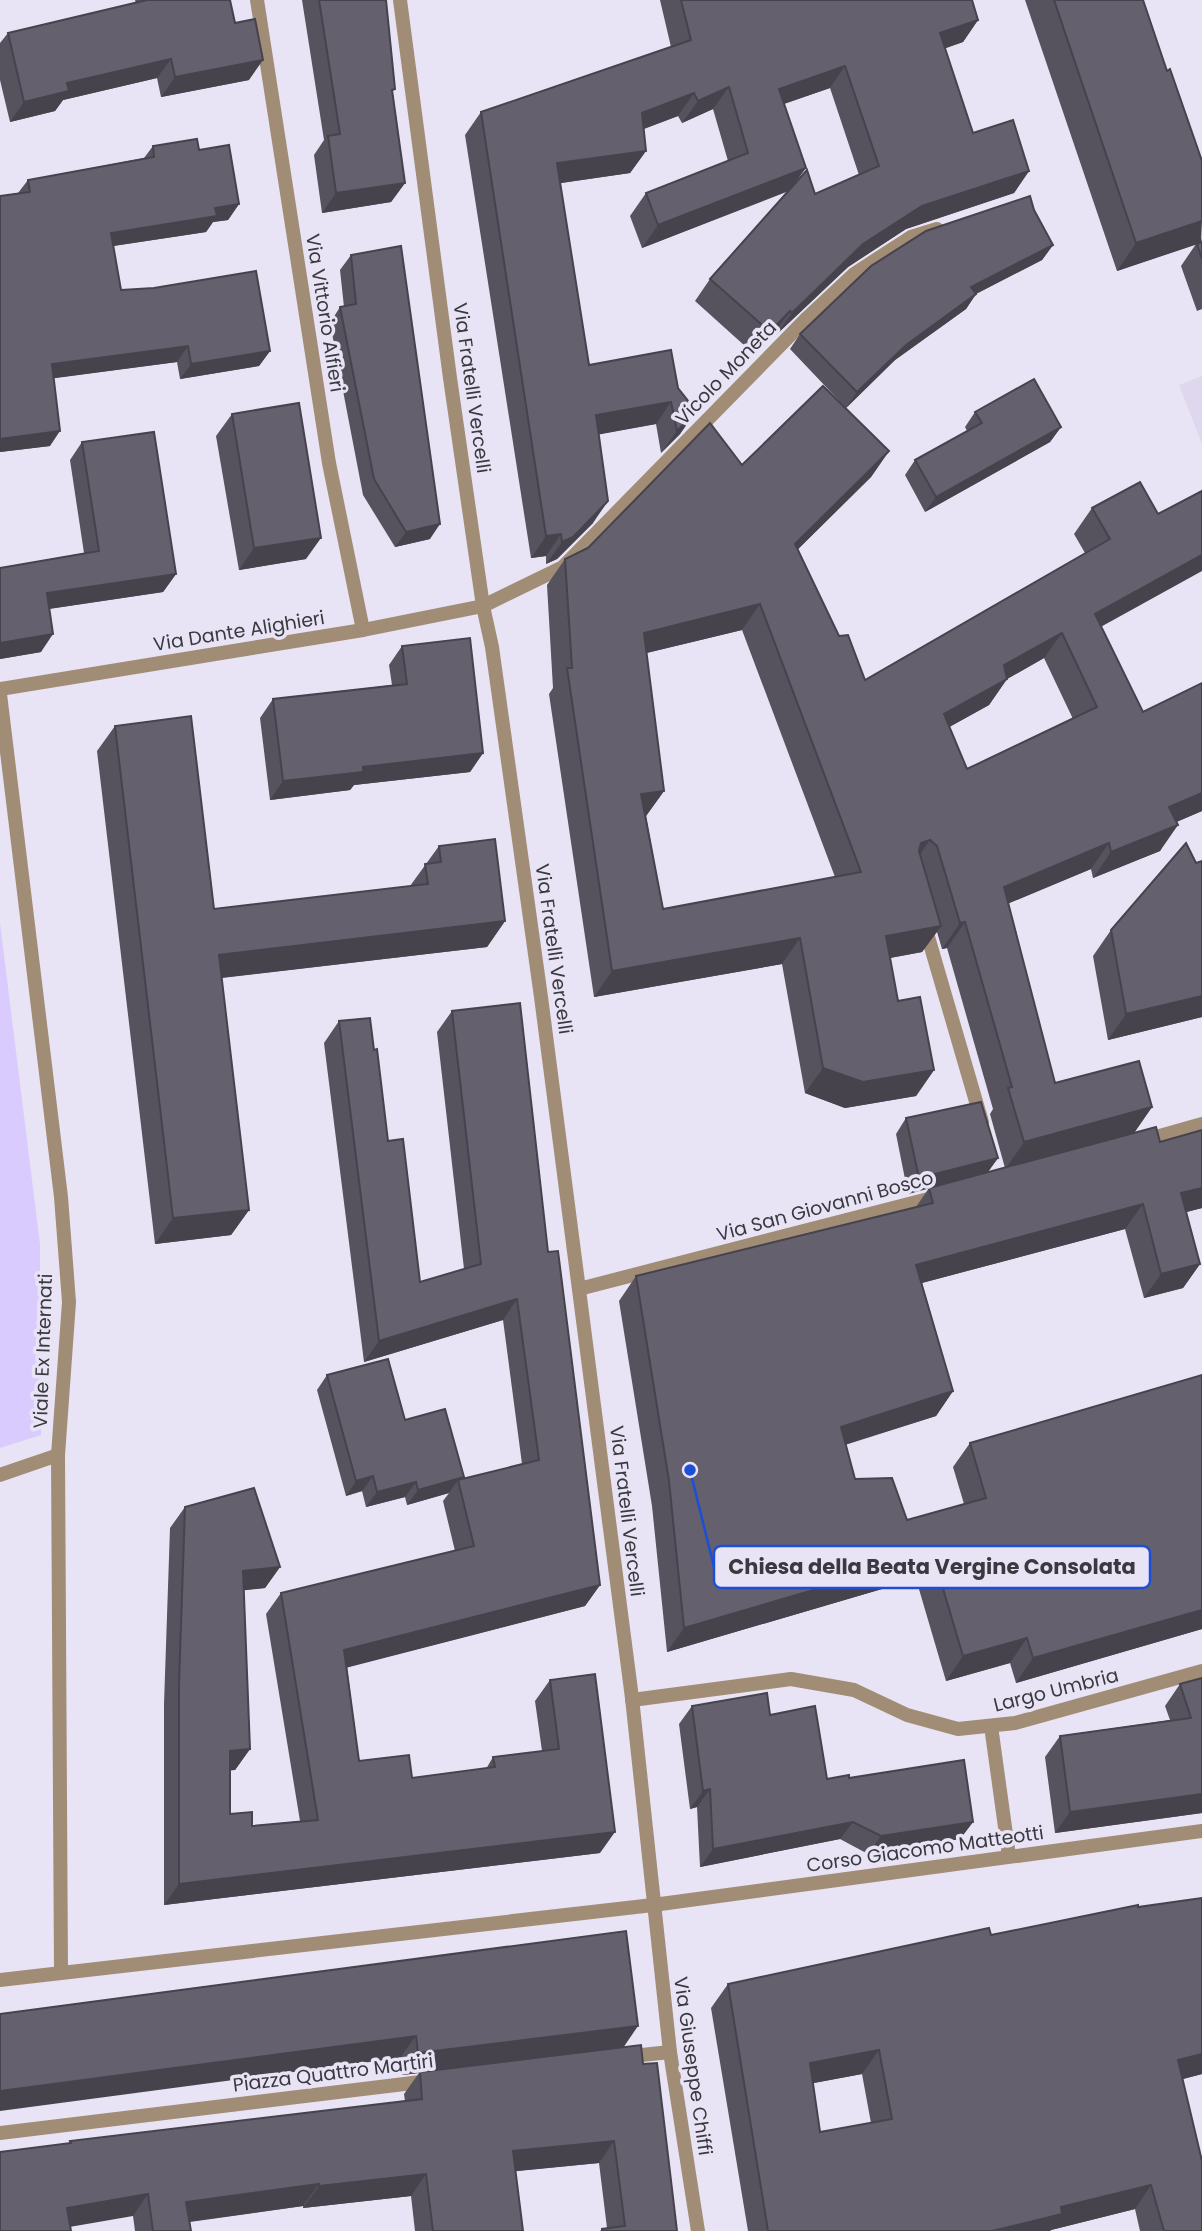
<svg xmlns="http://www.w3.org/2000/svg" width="1202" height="2231" font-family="Poppins,sans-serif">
	<rect width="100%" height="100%" fill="#e8e4f5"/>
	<path fill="#ded7ee" d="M1202,376V444L1179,385Z"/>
	<path fill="#dacbfe" d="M0,923L40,1244L41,1435L0,1448Z"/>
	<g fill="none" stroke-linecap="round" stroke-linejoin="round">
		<g stroke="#a18c76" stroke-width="14">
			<path d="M257,0L329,463L363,630"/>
			<path d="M400,0L450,378L483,606L492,647L541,997L632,1698L670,2052L698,2231"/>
			<path d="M0,689L363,630L483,606L563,567L807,318L854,274L911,237L937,229"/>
			<path d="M0,694L61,1197L69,1302L58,1455L61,1972"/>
			<path d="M924,923L982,1122"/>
			<path d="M1142,1141L1202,1124"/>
			<path d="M579,1289L936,1197"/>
			<path d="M0,1475L58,1455"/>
			<path d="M632,1700L791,1679L854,1690L907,1715L958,1729L1015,1723L1202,1671"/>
			<path d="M991,1726L1009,1856"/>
			<path d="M0,1980L653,1905L1202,1831"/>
			<path d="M623,2057L670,2052"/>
			<path d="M0,2133L429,2081"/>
		</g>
	</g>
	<g fill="#56535f" fill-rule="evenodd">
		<path d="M135,0H230L235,23L249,80L161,97L157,78L63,100L55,111L10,122L0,80V43L8,33L136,3Z"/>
		<path d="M302,0H386L393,93L405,183L391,202L322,213L314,155L324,140Z"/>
		<path d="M660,0H972L978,20L963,42L945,48L973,133L1029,171L1014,193L906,229L848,267L776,335L774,333L755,355L695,301L710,279L789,191L642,248L630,216L646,193L728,161L713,109L682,123L678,116L644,129L646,151L630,173L560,183L589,365L678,388L696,411L680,434L661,453L656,424L599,434L593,523L557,559L546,564V556L531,558L465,135L481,112L671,47ZM830,88L859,175L815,194L794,185L784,104Z"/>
		<path d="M1025,0H1143L1202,242V309L1197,311L1181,266L1196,244L1117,271Z"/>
		<path d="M153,146L199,150L239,204L228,220L213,222L206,232L113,246L121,290L270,351L259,366L180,379L177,362L53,378L50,446L0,452V196L18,193L28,180L144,158Z"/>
		<path d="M1034,210L1053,245L1042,260L976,294L966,309L895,360L846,408L790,349L800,334Z"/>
		<path d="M351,255L430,539L395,547L363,495L330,323L340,307H344L340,270Z"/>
		<path d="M975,412L1061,427L1050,442L925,512L905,475L915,460L967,431L965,427Z"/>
		<path d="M232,414L306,559L239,570L216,436Z"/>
		<path d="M82,442L176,574L163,592L49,609L41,652L0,659V568L84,553L70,460Z"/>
		<path d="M889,451L871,477L798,549L839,636L865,680L1085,553L1074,534L1092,508L1140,482L1101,626L1143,712L1202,683V811L1176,822L1160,851L1093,878L1091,869L1008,903L1055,1083L1152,1107L1134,1133L1160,1142L1202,1130V1208L1186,1212L1200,1264L1183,1288L1144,1298L1125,1229L922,1283L953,1391L936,1416L845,1445L855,1479L907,1520L964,1504L953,1467L970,1443L1202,1629L1016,1683L1010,1663L946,1681L916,1579L667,1652L652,1506L619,1301L636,1276L916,1207L929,1188L908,1194L896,1134L906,1118L998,1158L988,1172L1005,1168L990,1114L993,1109L947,948L942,949L937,932L922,952L890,958L898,1001L934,1070L916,1096L845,1108L805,1093L782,964L594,997L549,694L553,688L547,585L565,559L742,465ZM742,630L835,877L663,909L646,816L664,791L646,653ZM1044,658L1073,719L967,769L949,727L989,705L1007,679Z"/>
		<path d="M402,646L483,753L470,772L354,785L350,790L270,800L260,718L273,699L392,685L389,665Z"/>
		<path d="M115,726L214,909L410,886L439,846L505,921L487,947L222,978L249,1210L231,1235L155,1244L97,751Z"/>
		<path d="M1202,861V1017L1108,1040L1093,956L1111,930L1196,863Z"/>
		<path d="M452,1011L548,1252L600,1585L585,1606L347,1667L359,1761L412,1778L486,1769L493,1757L542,1751L535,1701L550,1680L600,1853L164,1905V1704L170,1528L185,1507L280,1567L265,1588L244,1590L250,1749L235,1770H230V1814L252,1826L300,1821L266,1614L281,1593L455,1551L443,1501L449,1493L407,1505L405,1497L366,1507L362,1491L346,1496L317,1390L327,1375L405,1420L464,1477L463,1479L522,1464L503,1320L364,1362L324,1043L339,1021L374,1050L388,1141L420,1282L464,1269L437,1032Z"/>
		<path d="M1202,1678V1813L1055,1833L1045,1757L1060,1736L1170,1720L1165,1706L1180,1684Z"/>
		<path d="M692,1706L827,1779L849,1778L973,1822L960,1839L868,1854L840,1839L700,1867L697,1807L690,1809L679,1724Z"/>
		<path d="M1202,1898V2074L1182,2079L1202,2231H1140L1135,2209L1051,2230L1050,2231H748L711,2008L728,1984L1138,1907ZM862,2074L871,2123L820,2132L813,2083Z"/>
		<path d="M0,2014L623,2047L643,2064L677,2231H600L602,2229L607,2228L599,2163L515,2171L523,2231H415L411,2196L303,2208V2206L190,2222L191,2231H135L133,2216L68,2144L70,2141L405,2101L404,2094L419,2073L402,2075L400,2058Z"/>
	</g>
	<g fill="#46434d">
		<path d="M978,20L963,42L924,56L940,33Z"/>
		<path d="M171,59L157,78L63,100L55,111L10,122L24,102L67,83Z"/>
		<path d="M263,60L249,80L161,97L175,77Z"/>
		<path d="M845,66L830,88L763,111L779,89Z"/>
		<path d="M729,87L713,109L682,123L698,101Z"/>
		<path d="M694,93L678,116L627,135L642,113Z"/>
		<path d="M646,151L630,173L541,186L557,163Z"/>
		<path d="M806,168L790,190L642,248L658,225Z"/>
		<path d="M1029,171L1014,193L906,229L848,267L776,335L792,313L863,244L922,206Z"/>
		<path d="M405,183L391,202L322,213L336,193Z"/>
		<path d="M239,204L228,220L213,222L206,232L100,248L111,233L215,208Z"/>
		<path d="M1202,221L1201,243L1117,271L1136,243Z"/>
		<path d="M1053,245L1042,260L960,302L971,287Z"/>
		<path d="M976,294L966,309L895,360L846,408L857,392L906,345Z"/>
		<path d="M790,311L774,333L755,355L770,332Z"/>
		<path d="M188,346L177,362L41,380L52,364Z"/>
		<path d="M270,351L259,366L180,379L191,364Z"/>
		<path d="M671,402L656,424L580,438L596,415Z"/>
		<path d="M696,411L680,434L661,453L677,431Z"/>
		<path d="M1061,427L1050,442L925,512L936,497Z"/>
		<path d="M60,431L50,446L0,452V439Z"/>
		<path d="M889,451L871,477L777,570L795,544Z"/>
		<path d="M608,501L593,523L557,559L546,564L562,542Z"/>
		<path d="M440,524L430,539L395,547L406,532Z"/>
		<path d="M561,534L546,556L531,558L546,536Z"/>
		<path d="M321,538L306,559L239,570L254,548Z"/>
		<path d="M1202,555V571L1077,640L1095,614Z"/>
		<path d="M176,574L163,592L34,611L47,593Z"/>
		<path d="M760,604L742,630L626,658L644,633Z"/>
		<path d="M1062,633L1044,658L986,691L1004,665Z"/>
		<path d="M53,634L41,652L0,659V643Z"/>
		<path d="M1007,679L989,705L926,740L944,714Z"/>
		<path d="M483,753L470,772L354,785L350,790L270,800L283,781L363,767Z"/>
		<path d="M664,791L646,816L641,794Z"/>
		<path d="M1202,793V811L1151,833L1169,807Z"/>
		<path d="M1178,825L1160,851L1093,878L1111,852Z"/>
		<path d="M930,840L912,866L921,843Z"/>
		<path d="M1109,843L1091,869L986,913L1004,887Z"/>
		<path d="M505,921L487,947L201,980L219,955Z"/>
		<path d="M965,922L947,948L942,949L960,923Z"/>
		<path d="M941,926L922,952L868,962L886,936Z"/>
		<path d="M800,938L782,964L594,997L612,971Z"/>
		<path d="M1202,996V1017L1108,1040L1126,1014Z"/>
		<path d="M823,1068L934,1070L916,1096L845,1108L805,1093Z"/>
		<path d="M1152,1107L1134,1133L1006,1168L1024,1142Z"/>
		<path d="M998,1158L987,1173L908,1194L919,1178Z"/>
		<path d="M1202,1188V1208L1164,1218L1181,1193Z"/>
		<path d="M1143,1204L1125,1229L899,1289L916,1265Z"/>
		<path d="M249,1210L231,1235L155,1244L173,1218Z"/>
		<path d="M1200,1264L1183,1288L1144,1298L1161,1274Z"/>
		<path d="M517,1299L503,1320L364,1362L379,1341Z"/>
		<path d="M953,1391L936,1416L824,1451L841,1427Z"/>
		<path d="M373,1476L362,1491L346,1496L356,1481Z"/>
		<path d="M464,1477L459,1484L458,1480L449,1493L407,1505L418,1490Z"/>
		<path d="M416,1482L405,1497L366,1507L377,1492Z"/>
		<path d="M933,1555L916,1579L667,1652L684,1628Z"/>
		<path d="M280,1567L265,1588L229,1592L243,1571Z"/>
		<path d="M600,1585L585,1606L330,1672L344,1650Z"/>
		<path d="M1202,1610V1629L1016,1683L1033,1658Z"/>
		<path d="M1027,1638L1010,1663L946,1681L963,1656Z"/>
		<path d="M250,1749L235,1770L215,1772L230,1751Z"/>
		<path d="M710,1789L697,1807L690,1809L703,1791Z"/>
		<path d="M1202,1794V1813L1055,1833L1070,1812Z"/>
		<path d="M853,1822L840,1839L700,1867L713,1849Z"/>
		<path d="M973,1822L960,1839L868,1854L881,1836Z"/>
		<path d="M615,1832L600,1853L164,1905L179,1884Z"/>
		<path d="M638,2026L623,2048L402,2075L418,2053Z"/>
		<path d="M416,2036L400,2058L0,2111V2091Z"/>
		<path d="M879,2050L862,2074L793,2087L810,2063Z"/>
		<path d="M1202,2054V2074L1161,2085L1178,2060Z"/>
		<path d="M614,2141L599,2163L497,2173L513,2151Z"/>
		<path d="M426,2174L411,2196L303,2208L319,2186Z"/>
		<path d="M319,2184L303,2206L171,2224L186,2202Z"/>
		<path d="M1151,2185L1135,2209L1051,2230L1050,2231H992L1061,2207Z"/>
		<path d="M148,2194L133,2216L52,2230L67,2208Z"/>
	</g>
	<g fill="#64606e" stroke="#46434d" stroke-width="2" fill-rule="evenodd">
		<path d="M147,0H230L235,23L255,19L263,60L175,77L171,59L67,83L69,91L24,102L8,33Z"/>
		<path d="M319,0H386L395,89L392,90L405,183L336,193L328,136L340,134Z"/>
		<path d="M681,0H972L978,20L940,33L973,133L1013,120L1029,171L922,206L863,244L792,313L790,311L770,332L710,279L807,170L815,194L879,166L845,66L779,89L806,168L658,225L646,193L748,153L729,87L698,101L694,93L642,113L646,151L557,163L589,365L671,350L678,388L696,411L677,431L671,402L596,415L608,501L573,537L562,542L561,534L546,536L481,112L691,40Z"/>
		<path d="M1054,0H1143L1167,71L1170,69L1202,161V221L1136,243Z"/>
		<path d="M197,139L199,150L229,145L239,204L215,208L217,216L111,233L121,290L154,288L256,271L270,351L191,364L188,346L52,364L60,431L0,439V196L30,192L28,180L154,157L153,146Z"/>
		<path d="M1030,196L1034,210L1053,245L971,287L976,294L906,345L857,392L800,334L871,266L926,231Z"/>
		<path d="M1202,242V259L1197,244Z"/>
		<path d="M401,246L440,524L406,532L374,479L340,307L356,304L351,255Z"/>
		<path d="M1034,379L1061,427L936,497L915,460L982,423L975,412Z"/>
		<path d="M823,386L889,451L795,544L839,636L848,635L865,680L1110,539L1092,508L1140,482L1158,514L1202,491V555L1095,614L1143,712L1202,683V793L1169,807L1178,825L1111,852L1109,843L1004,887L1055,1083L1139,1061L1152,1107L1024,1142L1008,1088L1012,1087L965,922L960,923L937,846L930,840L921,843L919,851L941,926L886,936L898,1001L920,997L934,1070L863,1082L823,1068L800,938L612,971L567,668H572L565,559L588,548L710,423L742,465ZM760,604L861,872L663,909L641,794L664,791L644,633ZM1062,633L1097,707L967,769L944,714L1007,679L1004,665Z"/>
		<path d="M299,403L321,538L254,548L232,414Z"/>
		<path d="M154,432L176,574L47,593L53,634L0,643V568L99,551L82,442Z"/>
		<path d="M470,638L483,753L363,767V772L283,781L273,699L407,684L402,646Z"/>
		<path d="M191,716L214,909L428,884L425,864L441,862L439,846L495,839L505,921L219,955L249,1210L173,1218L115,726Z"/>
		<path d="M1186,843L1196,863L1202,861V996L1126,1014L1111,930Z"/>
		<path d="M520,1003L548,1252L558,1251L600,1585L344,1650L359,1761L409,1755L412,1778L495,1767L493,1757L559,1749L550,1680L595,1674L615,1832L179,1884V1683L185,1507L254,1488L280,1567L243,1571L250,1749L230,1751V1814L252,1812V1826L318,1820L281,1593L474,1546L458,1480L539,1460L517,1299L379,1341L339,1021L370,1018L374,1050L377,1049L388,1141L403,1139L420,1282L481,1264L452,1011Z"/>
		<path d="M981,1102L998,1158L919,1178L906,1118Z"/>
		<path d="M1156,1127L1160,1142L1202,1130V1188L1181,1193L1200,1264L1161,1274L1143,1204L916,1265L953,1391L841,1427L855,1479L892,1478L907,1520L986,1498L970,1443L1202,1375V1610L1033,1658L1027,1638L963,1656L933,1555L684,1628L669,1481L636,1276L933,1203L929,1188Z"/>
		<path d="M388,1359L405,1420L445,1409L464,1477L418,1490L416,1482L377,1492L373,1476L356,1481L327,1375Z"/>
		<path d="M1202,1678V1794L1070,1812L1060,1736L1191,1718L1180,1684Z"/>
		<path d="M767,1693L770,1715L815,1706L827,1779L849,1775V1778L964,1760L973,1822L881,1836L853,1822L713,1849L710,1789L703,1791L692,1706Z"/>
		<path d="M1202,1898V2054L1178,2060L1202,2161V2231H1164L1151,2185L1061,2207L1062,2214L992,2231H768L728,1984L989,1928L991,1935L1138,1905V1907ZM879,2050L892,2119L820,2132L810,2063Z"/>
		<path d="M626,1931L638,2026L418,2053L416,2036L0,2091V2014Z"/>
		<path d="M641,2045L643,2064L657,2063L677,2231H602V2229L625,2226L614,2141L513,2151L523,2231H433L426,2174L319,2186V2184L186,2202L191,2231H153L148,2194L67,2208L71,2231H0V2152L71,2143L70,2141L422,2099L420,2072Z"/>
	</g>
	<g text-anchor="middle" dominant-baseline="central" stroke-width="7" stroke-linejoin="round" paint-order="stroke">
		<g font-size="19" fill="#3a393f" stroke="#e8e4f5">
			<text transform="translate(325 313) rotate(81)">Via Vittorio Alfieri</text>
			<text transform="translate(726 373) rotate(-46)">Vicolo Moneta</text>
			<text transform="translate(472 388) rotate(82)">Via Fratelli Vercelli</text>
			<text transform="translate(239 631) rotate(-9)">Via Dante Alighieri</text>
			<text transform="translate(554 949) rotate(82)">Via Fratelli Vercelli</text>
			<text transform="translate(825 1206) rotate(-15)">Via San Giovanni Bosco</text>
			<text transform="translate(43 1351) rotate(-88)">Viale Ex Internati</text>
			<text transform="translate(627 1511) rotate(83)">Via Fratelli Vercelli</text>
			<text transform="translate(1056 1690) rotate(-14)">Largo Umbria</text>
			<text transform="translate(925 1849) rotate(-8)">Corso Giacomo Matteotti</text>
			<text transform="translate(693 2066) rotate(82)">Via Giuseppe Chiffi</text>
			<text transform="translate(333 2073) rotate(-7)">Piazza Quattro Martiri</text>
		</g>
	</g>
	<path fill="none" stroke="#1d4ed8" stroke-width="2.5" d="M690 1470L714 1567"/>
	<circle fill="#1d4ed8" stroke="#e8e4f5" stroke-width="2.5" cx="690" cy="1470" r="7"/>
	<rect fill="#e8e4f5" stroke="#1d4ed8" stroke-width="2.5" x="714" y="1546" width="436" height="42" rx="7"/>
	<g font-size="21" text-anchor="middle" font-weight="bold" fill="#3a393f">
		<text x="932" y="1574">Chiesa della Beata Vergine Consolata</text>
	</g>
</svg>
